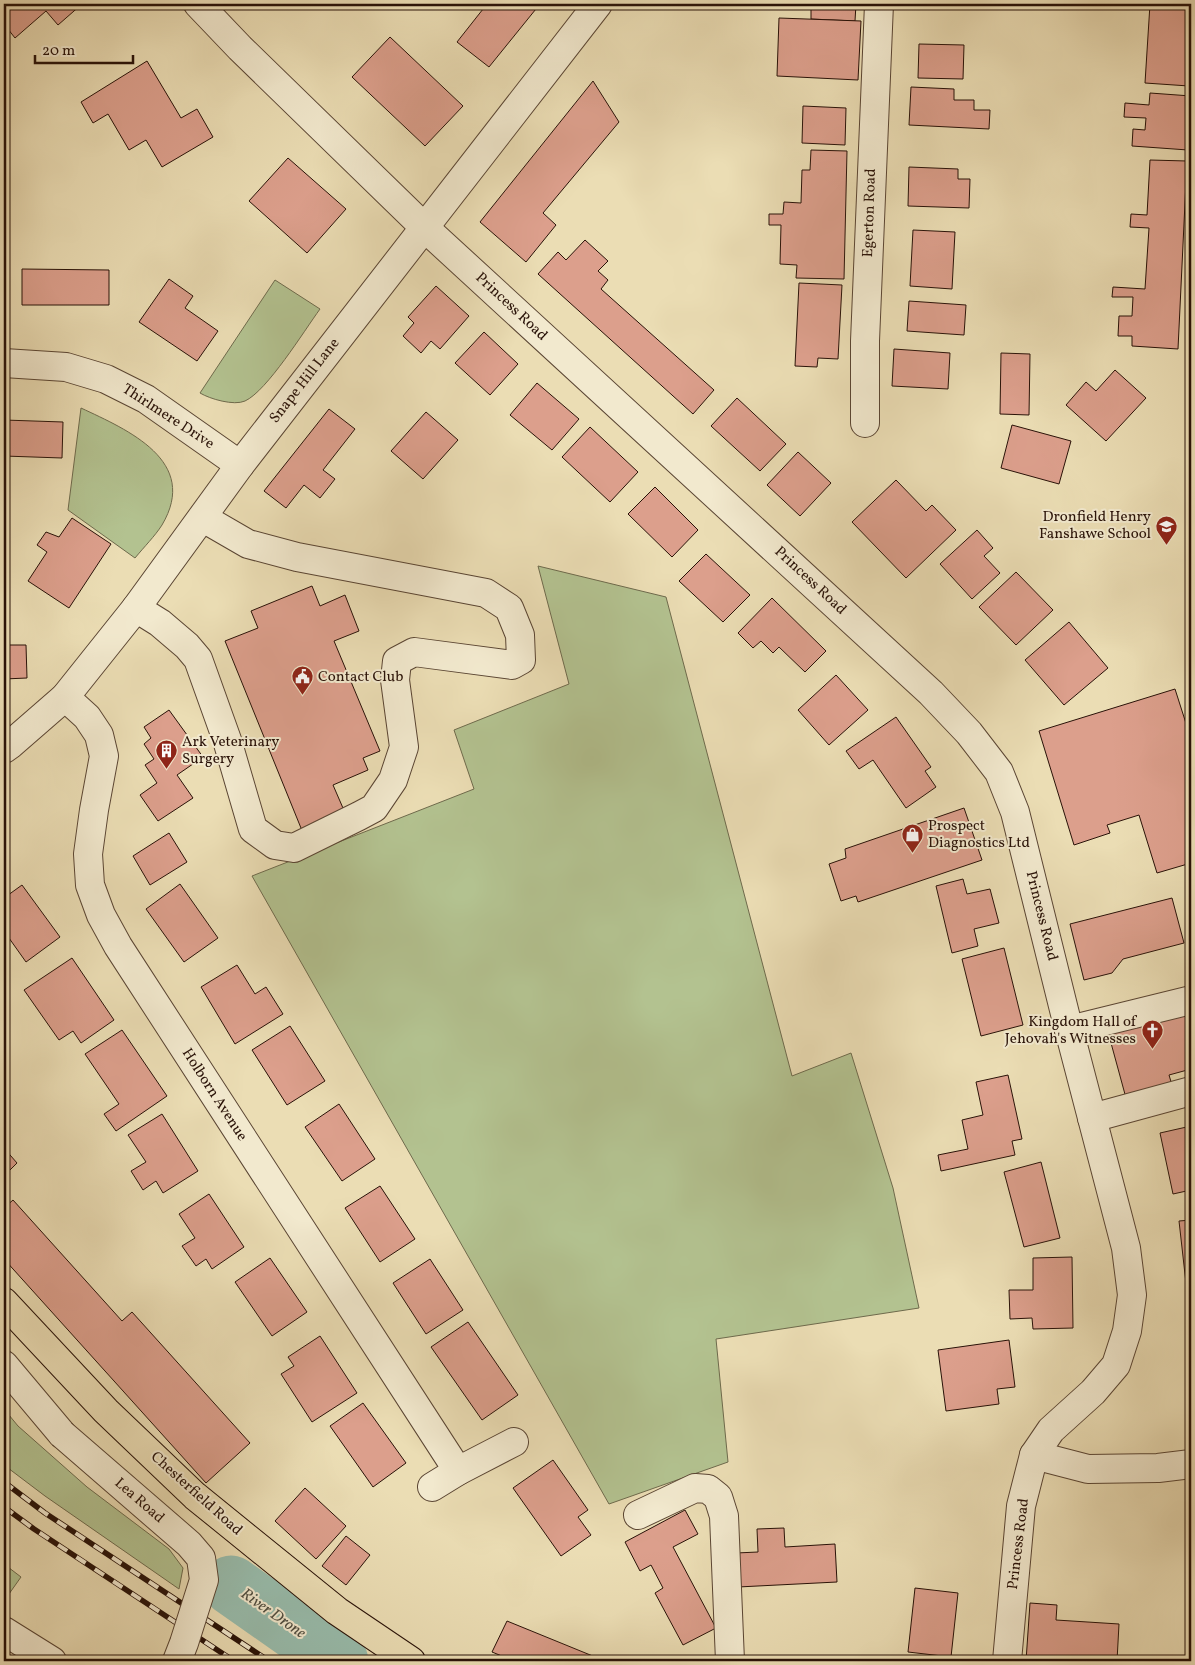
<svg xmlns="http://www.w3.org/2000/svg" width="1195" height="1665" font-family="Vollkorn,serif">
	<rect width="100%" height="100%" fill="#ebddb4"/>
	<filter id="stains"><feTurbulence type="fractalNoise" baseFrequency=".004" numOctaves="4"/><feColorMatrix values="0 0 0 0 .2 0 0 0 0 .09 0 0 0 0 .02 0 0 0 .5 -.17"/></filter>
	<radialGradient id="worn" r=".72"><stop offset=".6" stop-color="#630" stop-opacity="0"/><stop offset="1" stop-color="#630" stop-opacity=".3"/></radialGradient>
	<g fill="#b3c290" stroke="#6e6a4c">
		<path d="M275,280L320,309C304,331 267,391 245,401C234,406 210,399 200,393Z"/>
		<path d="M81,408C128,430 200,461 162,525C155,536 144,547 135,558L68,510Z"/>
		<path d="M538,566L666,597L792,1076L851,1053L893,1188L919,1308L716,1339L728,1462L609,1504L252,876L474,789L454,730L569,684Z"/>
		<path d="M4,1409L18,1426L87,1487L169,1549L183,1568L179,1589L45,1496L4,1465Z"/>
		<path d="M4,1564L21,1577L4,1601Z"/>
	</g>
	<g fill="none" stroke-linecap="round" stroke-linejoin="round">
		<path stroke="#98bcac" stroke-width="59" d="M231,1585L339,1661"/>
	</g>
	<g fill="#dc9f8c" stroke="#291208">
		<path d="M4,4H82L58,25L46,11L15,38L4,24Z"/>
		<path d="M487,4H540L489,67L457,42Z"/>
		<path d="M811,4H856L855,21L811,19Z"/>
		<path d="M1150,4L1191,5L1189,86L1145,83Z"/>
		<path d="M779,18L861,21L858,80L777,76Z"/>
		<path d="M390,37L463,106L425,146L352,77Z"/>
		<path d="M919,44L964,45L963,79L918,78Z"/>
		<path d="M147,61L181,118L197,109L213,137L162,167L146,140L129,150L108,114L93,123L81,102Z"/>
		<path d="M593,81L619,122L543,213L556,225L526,262L480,222Z"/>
		<path d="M911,87L954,89V100H974V110H990L989,129L909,125Z"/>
		<path d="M1150,93L1191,96L1188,150L1132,146L1133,129L1145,130L1146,118L1124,117L1125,103L1149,105Z"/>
		<path d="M803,106L846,108L845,145L802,143Z"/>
		<path d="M811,150L847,151L844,279L796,278L797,265L780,264L781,225H769V214H783L784,202L801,203L802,170H810Z"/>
		<path d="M288,158L346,209L307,253L249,201Z"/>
		<path d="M1150,160L1187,161L1178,349L1132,346V336H1118L1119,316H1132L1133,297H1112L1113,287L1145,289L1149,228L1130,227L1131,214L1147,215Z"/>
		<path d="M909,167L958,169V179H970L969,208L908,206Z"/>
		<path d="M913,230L955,232L952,289L910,286Z"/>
		<path d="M585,240L608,261L598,271L608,280L601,289L714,390L693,414L538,274L558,252L566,260Z"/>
		<path d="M22,269L109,270V305H22Z"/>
		<path d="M169,279L193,296L185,308L218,331L197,361L139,322Z"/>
		<path d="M799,283L842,285L838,359L818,358L817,367L795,366Z"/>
		<path d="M436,286L469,316L440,349L431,341L421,353L403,336L414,323L408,317Z"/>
		<path d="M909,301L966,305L964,335L907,331Z"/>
		<path d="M484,332L518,364L490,395L455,363Z"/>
		<path d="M894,349L950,353L948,389L892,386Z"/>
		<path d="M1001,353L1030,354L1029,415L1000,414Z"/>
		<path d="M1115,370L1146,398L1106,441L1066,405L1086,382L1096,391Z"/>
		<path d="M537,383L579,419L552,450L510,415Z"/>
		<path d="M737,398L786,444L760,471L711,426Z"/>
		<path d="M329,409L355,429L323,470L335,479L320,498L304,485L286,508L264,491Z"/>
		<path d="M426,412L458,440L423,479L391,451Z"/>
		<path d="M4,420L63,422L62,458L4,456Z"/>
		<path d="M1012,425L1071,441L1059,484L1001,468Z"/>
		<path d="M590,427L638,472L610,502L562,457Z"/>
		<path d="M798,452L831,483L800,516L767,485Z"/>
		<path d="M896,480L926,511L932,505L956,530L906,578L852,522Z"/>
		<path d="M655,487L698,530L672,557L628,514Z"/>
		<path d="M72,518L111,544L69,608L28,581L47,552L37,545L46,532L59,537Z"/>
		<path d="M977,530L993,548L984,556L1000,573L972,599L940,564Z"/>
		<path d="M706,554L750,595L723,622L679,581Z"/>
		<path d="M1016,572L1053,610L1016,645L979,607Z"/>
		<path d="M312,586L320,606L345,595L359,631L334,641L380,751L363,758L368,770L333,785L346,815L303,833L225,641L258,628L251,611Z"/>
		<path d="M772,598L826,651L805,672L779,647L773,653L761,641L753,648L738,633Z"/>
		<path d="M1069,622L1108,668L1064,705L1025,660Z"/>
		<path d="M4,645H26L27,678L4,679Z"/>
		<path d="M836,675L868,710L829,745L798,710Z"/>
		<path d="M1175,689L1191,739V863L1157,873L1139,815L1107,825L1110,833L1074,845L1039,731Z"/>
		<path d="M169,710L203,757L177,775L193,798L158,821L140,795L157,783L145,765L154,759L144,744L151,738L144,727Z"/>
		<path d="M896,717L931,767L925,771L936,787L906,808L873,760L859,769L846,751Z"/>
		<path d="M964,808L982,860L858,902L856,896L841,901L829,864L846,858L845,849Z"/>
		<path d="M169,833L187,862L150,885L133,856Z"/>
		<path d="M963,879L967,894L990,889L999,923L974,929L978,946L952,953L936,886Z"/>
		<path d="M180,884L218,938L184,962L146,909Z"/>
		<path d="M22,885L60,937L26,962L4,931V898Z"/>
		<path d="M1172,898L1184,943L1123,959L1112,973L1084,980L1070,924Z"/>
		<path d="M1004,948L1023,1025L981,1036L962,959Z"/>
		<path d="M72,958L114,1020L81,1043L73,1031L59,1040L24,990Z"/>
		<path d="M237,965L255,994L266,987L283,1014L235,1044L201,987Z"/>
		<path d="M1191,1010V1069L1169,1075L1172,1085L1126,1098L1108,1032Z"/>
		<path d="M290,1026L325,1081L287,1105L252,1050Z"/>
		<path d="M122,1030L167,1096L116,1131L104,1114L119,1104L85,1054Z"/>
		<path d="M1008,1075L1022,1139L1012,1141L1015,1155L941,1171L938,1155L968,1149L962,1120L983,1115L976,1082Z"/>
		<path d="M339,1104L375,1159L342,1181L305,1127Z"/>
		<path d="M162,1114L198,1171L163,1193L156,1181L143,1190L131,1171L146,1162L128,1135Z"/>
		<path d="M1191,1126V1190L1173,1194L1160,1133Z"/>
		<path d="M4,1148L17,1163L4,1176Z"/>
		<path d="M1041,1162L1060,1238L1024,1247L1004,1172Z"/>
		<path d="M380,1186L415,1239L380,1262L345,1208Z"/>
		<path d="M209,1194L244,1247L212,1269L206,1259L196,1266L182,1246L195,1238L179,1214Z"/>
		<path d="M13,1200L122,1321L132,1312L250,1443L206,1483L4,1259V1208Z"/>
		<path d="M1191,1220V1291L1187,1292L1179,1221Z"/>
		<path d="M1072,1257L1073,1328L1033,1329L1032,1318L1010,1319L1009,1290H1033V1258Z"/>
		<path d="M270,1258L307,1312L272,1336L235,1282Z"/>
		<path d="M430,1259L463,1310L426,1334L393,1283Z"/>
		<path d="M468,1322L518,1395L482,1420L431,1347Z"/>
		<path d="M320,1336L357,1393L312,1422L281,1374L294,1366L288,1357Z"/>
		<path d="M1009,1340L1015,1387L997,1389L999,1404L946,1411L938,1350Z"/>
		<path d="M363,1403L406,1463L373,1487L330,1426Z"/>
		<path d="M553,1460L588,1510L578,1517L591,1535L561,1556L513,1488Z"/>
		<path d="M305,1488L346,1526L316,1559L275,1521Z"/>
		<path d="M685,1510L698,1534L673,1547L716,1628L683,1645L655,1593L663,1588L651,1565L640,1571L625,1542Z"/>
		<path d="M784,1528L785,1547L835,1544L837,1582L738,1587L736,1553L758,1552L757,1529Z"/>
		<path d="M346,1536L370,1555L346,1585L322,1566Z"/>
		<path d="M915,1588L958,1593L951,1657L908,1652Z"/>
		<path d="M1030,1603L1057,1605L1056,1620L1119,1624L1117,1661H1026Z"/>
		<path d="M507,1621L605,1661H514L492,1652Z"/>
	</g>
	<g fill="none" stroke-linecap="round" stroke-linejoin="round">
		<defs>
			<g id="minor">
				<path d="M198,4L240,48L425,228L931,693L969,733L999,772L1015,812L1069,1030L1126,1248L1132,1295L1127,1331L1116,1365L1093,1392L1051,1430L1034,1455L1021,1506L1007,1661"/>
				<path d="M4,363L66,367L106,379L146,399L240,465"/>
				<path d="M865,423V341L879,4"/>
				<path d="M136,608L160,623L187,646L198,659L227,740L253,829L275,845L294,848L359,816L374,808L393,780L404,747L395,680L397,661L414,652L512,665L521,660L520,635L509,608L486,593L297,557L248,544L203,518"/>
				<path d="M65,697L87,717L99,735L104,756L94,810L88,854L90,885L101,915L118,946L458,1471"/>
				<path d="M4,749L11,744L65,697L136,608L240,465L598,4"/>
				<path d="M1069,1030L1191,1000"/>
				<path d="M1092,1118L1191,1091"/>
				<path d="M4,1365L62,1434"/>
				<path d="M1034,1455L1088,1469L1158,1468L1191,1464"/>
				<path d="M432,1487L458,1471L514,1442"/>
				<path d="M638,1515L695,1488L708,1489L718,1497L724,1516L730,1661"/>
				<path d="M4,1631L52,1661"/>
			</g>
			<path id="major" d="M4,1302L106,1411L195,1496L337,1611L411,1661"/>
		</defs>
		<use href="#minor" stroke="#5a4533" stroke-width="30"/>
		<use href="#major" stroke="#291208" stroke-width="30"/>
		<use href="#minor" stroke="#f2e9ce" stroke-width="28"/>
		<use href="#major" stroke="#ebddb4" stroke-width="28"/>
		<defs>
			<g id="rail">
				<path d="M4,1482L45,1513L269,1661"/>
				<path d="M4,1507L34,1529L234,1661"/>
			</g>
		</defs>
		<use href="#rail" stroke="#291208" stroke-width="5.5"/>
		<use href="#rail" stroke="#f2e9ce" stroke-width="4" stroke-dasharray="11" stroke-linecap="butt"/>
		<defs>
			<path id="minor-bridge" d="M62,1434L189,1544L201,1558L204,1580L184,1643L177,1661"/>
		</defs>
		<use href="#minor-bridge" stroke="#5a4533" stroke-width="30" stroke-linecap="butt"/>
		<use href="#minor-bridge" stroke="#f2e9ce" stroke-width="28"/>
	</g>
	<defs>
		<symbol id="school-pin" viewBox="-11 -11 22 30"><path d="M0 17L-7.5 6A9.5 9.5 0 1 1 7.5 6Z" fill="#8f2418" stroke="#f2e9ce"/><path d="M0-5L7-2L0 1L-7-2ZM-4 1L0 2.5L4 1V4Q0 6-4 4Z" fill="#fff"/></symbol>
		<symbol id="civic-pin" viewBox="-11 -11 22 30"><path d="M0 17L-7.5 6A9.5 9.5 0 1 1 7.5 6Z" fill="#8f2418" stroke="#f2e9ce"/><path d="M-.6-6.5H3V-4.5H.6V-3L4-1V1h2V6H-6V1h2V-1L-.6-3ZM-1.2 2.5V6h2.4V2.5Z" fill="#fff"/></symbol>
		<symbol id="building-pin" viewBox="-11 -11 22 30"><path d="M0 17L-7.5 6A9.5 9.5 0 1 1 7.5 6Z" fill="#8f2418" stroke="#f2e9ce"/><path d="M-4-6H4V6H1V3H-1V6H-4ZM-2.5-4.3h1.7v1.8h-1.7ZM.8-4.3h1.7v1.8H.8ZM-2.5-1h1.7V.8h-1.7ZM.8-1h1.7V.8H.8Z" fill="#fff"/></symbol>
		<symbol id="shop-pin" viewBox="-11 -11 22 30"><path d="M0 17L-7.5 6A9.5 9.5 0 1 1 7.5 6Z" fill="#8f2418" stroke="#f2e9ce"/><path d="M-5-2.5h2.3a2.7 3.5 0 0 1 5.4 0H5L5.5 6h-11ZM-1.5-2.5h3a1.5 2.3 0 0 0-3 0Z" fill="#fff"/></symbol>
		<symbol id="church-pin" viewBox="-11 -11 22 30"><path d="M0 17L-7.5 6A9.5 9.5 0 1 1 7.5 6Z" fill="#8f2418" stroke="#f2e9ce"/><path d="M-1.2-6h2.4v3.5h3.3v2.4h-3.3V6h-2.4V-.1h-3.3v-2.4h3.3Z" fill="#fff"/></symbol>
	</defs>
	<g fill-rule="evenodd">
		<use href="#school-pin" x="1154" y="514" width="25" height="34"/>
		<use href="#civic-pin" x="290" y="664" width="25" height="34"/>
		<use href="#building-pin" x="154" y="738" width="25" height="34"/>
		<use href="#shop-pin" x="900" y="822" width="25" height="34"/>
		<use href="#church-pin" x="1140" y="1018" width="25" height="34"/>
	</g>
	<g text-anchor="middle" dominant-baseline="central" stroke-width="4" stroke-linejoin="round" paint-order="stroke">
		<g font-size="15" fill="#291208" stroke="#f2e9ce">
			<text transform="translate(870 213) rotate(-88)">Egerton Road</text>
			<text transform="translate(511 307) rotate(43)">Princess Road</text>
			<text transform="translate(305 381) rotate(-52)">Snape Hill Lane</text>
			<text transform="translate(168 417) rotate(33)">Thirlmere Drive</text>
			<text transform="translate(810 581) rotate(43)">Princess Road</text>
			<text transform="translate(1041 916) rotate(76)">Princess Road</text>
			<text transform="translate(214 1095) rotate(57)">Holborn Avenue</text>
			<text transform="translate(196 1494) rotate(42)">Chesterfield Road</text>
			<text transform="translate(139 1501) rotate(41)">Lea Road</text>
			<text transform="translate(1019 1544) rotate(-83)">Princess Road</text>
		</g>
		<g font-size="15" fill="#291208" stroke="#f2e9ce" text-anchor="start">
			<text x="1151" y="517" text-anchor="end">Dronfield Henry<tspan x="1151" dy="17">Fanshawe School</tspan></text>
			<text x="318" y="677">Contact Club</text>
			<text x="182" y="742">Ark Veterinary<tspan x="182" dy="17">Surgery</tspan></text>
			<text x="928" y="826">Prospect<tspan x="928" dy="17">Diagnostics Ltd</tspan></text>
			<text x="1136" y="1022" text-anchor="end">Kingdom Hall of<tspan x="1136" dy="17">Jehovah's Witnesses</tspan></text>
		</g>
		<g font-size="16" font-style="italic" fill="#504e41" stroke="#f2e9ce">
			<text transform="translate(273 1614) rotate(35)">River Drone</text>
		</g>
	</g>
	<rect width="1195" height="1665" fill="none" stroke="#ebddb4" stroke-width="20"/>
	<rect x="5" y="5" width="1185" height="1655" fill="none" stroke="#291208" stroke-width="2.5"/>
	<rect x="10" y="10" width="1175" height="1645" fill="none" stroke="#291208"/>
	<path d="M35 55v8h98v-8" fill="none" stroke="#291208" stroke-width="2.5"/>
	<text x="42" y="55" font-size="15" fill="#291208" stroke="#f2e9ce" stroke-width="4" paint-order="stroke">20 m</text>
	<rect width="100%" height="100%" filter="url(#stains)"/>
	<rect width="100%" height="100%" fill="url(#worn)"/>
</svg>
